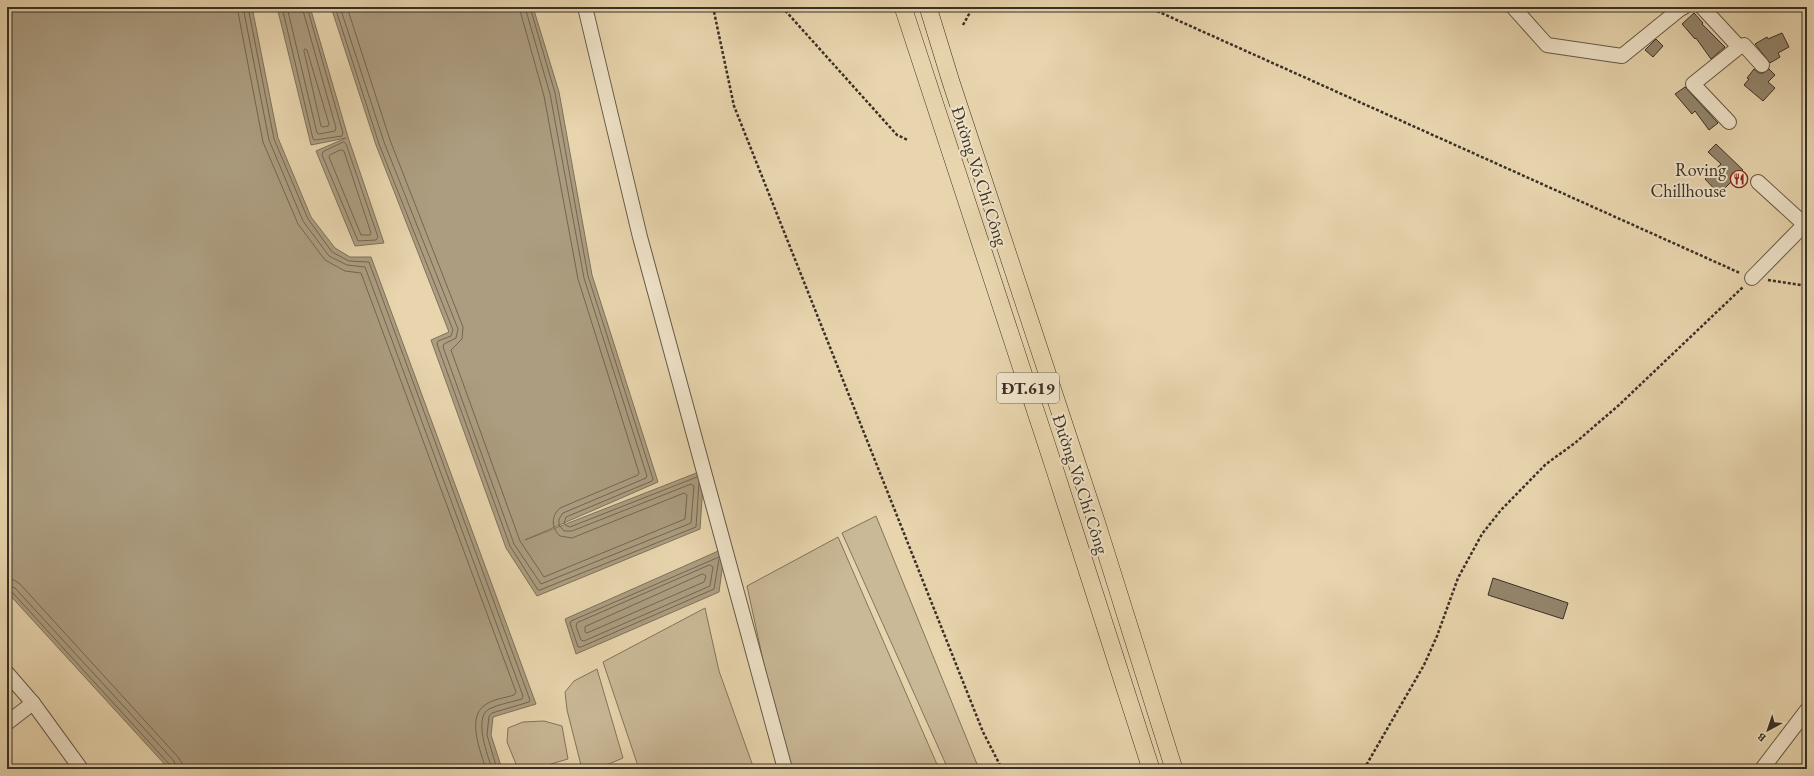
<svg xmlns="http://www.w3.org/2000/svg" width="1814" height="776" font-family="'EB Garamond',serif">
	<rect width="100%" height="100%" fill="#e8d5ae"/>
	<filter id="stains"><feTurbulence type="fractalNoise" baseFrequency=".005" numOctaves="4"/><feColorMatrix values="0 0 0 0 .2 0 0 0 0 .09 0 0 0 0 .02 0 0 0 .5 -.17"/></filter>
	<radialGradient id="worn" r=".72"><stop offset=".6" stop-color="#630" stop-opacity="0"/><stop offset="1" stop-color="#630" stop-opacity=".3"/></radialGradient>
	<g fill="#cab997" stroke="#82745e">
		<path d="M876,516L979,769H948L842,533Z"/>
		<path d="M838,537L939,769H789L785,762L747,586Z"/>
		<path d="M705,608L719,671L754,769H639L603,662Z"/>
		<path d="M597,669L623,758L597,769H582L567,710L565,692L574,681Z"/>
		<path d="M544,721L562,726L568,759L534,769H518L507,742L508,728L523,722Z"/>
	</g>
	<g fill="#ac9d80" stroke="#7e715c">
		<path d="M7,7H252L278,138L311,217L335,248L350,257H371L536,704L493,717L491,735L502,769H169L7,592Z"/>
		<path d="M277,7H310L348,137L384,243L355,246L316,151L346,138L311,145Z"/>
		<path d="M331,7H533L559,92L592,275L658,482L525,540L704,470L700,529L537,596L506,548L431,340L449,332L376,145Z"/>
		<path d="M725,548L719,592L576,654L565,619Z"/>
	</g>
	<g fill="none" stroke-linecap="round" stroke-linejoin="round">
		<g stroke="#726653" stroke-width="1">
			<path d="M237,7L263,142L298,224L325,260L345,271L361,273L516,692L514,695C505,698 493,699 485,705C466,717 481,753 486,769"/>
			<path d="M243,7L269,140L303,221L329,256L347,265L365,267L523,696L522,699C512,702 499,704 489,709C473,718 488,756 492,769"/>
			<path d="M248,7L274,139L308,219L332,252L349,261L369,262L530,700L529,702L492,713L489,716L487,735L497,769"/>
			<path d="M282,7L313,139L315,140L342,136L343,133L307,7"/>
			<path d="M287,7L317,133L319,134L335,131L336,128L302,7"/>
			<path d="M335,7L379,144L453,330L451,336L438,341L437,344L510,546L538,590H540L696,527L699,483"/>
			<path d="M340,7L384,142L458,329L456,338L444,344L443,347L514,544L541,584L691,523L694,486L691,484L572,531H564L559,525V519L563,513L646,478L647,476L584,278L550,94L525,7"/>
			<path d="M347,7L390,140L463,327L462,339L451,350L520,541L544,577L685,519L687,495L684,493L572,538L560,536C551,528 551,516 560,508L638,475L639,473L578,279L544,96L519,7"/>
			<path d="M530,7L555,93L588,276L653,479L652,481L566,517L564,524L567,526L570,527L697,477"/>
			<path d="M305,49L307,50L329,124L328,126L323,127L321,126L304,51Z"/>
			<path d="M344,142L346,144L378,237L376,240L358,241L322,155L323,152Z"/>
			<path d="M341,150L344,151L371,233L370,235H361L329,157L330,155Z"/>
			<path d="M719,557L571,621L570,623L578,647H581L714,589L719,559"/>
			<path d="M710,565L713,567L710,586L584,641L581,640L576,626L577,623Z"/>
			<path d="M703,574L706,576L704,582L587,633L585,632V627Z"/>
			<path d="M7,579L14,580L20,584L178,757L182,763L183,769"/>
			<path d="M7,585L15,588L174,761L177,769"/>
			<path d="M7,590L12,592L170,765L172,769"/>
		</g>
	</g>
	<g fill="#94866d" stroke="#393026">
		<path d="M1694,13L1703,23L1702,24L1725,47L1711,59L1696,38L1695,39L1682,24Z"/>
		<path d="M1782,33L1789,47L1778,53L1780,57L1770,63L1755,44L1767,37L1768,39Z"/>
		<path d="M1656,39L1663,46L1653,57L1645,50Z"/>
		<path d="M1754,69L1759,73H1763L1769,69L1775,75L1768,82L1775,88L1763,101L1744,85L1749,79L1747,78Z"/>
		<path d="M1685,87L1718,123L1709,130L1695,111L1692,114L1675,94Z"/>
		<path d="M1716,144L1743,170L1719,194L1705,179L1721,164L1708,152Z"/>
		<path d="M1493,578L1568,603L1563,619L1488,595Z"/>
	</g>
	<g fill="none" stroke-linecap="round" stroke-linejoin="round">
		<defs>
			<g id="minor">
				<path d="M585,7L640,237L785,769"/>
				<path d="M1513,7L1547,45L1622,56L1680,9L1684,7"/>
				<path d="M1702,7L1739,47L1693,84L1729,122"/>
				<path d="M1739,47L1744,45L1762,65"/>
				<path d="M1758,182L1804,224"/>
				<path d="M1752,278L1807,222"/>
				<path d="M7,673L33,703L81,769"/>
				<path d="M7,723L33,703"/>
				<path d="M1762,769L1807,710"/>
			</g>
			<g id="major">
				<path d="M903,7L1052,461L1151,769"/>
				<path d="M928,7L951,82L1097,524L1174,769"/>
			</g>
		</defs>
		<use href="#minor" stroke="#655948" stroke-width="16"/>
		<use href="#major" stroke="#393026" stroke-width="18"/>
		<g stroke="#393026" stroke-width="2.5" stroke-dasharray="3 2" stroke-linecap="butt">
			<path d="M713,7L734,106L983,732L1002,769"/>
			<path d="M782,7L897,135L908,140"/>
			<path d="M1148,7L1740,273"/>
			<path d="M963,25L973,7"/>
			<path d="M1768,280L1807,286"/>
			<path d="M1364,769L1424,665L1437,636L1458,578L1482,534L1501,510L1546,464L1575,443L1619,405L1743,287"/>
		</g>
		<use href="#minor" stroke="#f0e4ca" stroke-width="14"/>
		<use href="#major" stroke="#e8d5ae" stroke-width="17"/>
	</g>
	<defs>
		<symbol id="restaurant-ring" viewBox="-11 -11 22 22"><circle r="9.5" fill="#f0e4ca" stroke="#8f2418" stroke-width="1.5"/><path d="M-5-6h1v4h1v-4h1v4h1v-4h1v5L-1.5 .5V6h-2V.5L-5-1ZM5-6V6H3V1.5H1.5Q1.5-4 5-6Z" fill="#8f2418"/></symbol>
	</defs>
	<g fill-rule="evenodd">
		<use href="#restaurant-ring" x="1729" y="169" width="20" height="20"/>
	</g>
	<g text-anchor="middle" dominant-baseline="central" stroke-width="4" stroke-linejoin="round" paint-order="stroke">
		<rect fill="#f0e4ca" stroke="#706657" stroke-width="1" x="997" y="373" width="62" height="30" rx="3"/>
		<g font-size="17" font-weight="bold" fill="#393026">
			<text x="1028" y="388">ĐT.619</text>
		</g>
		<g font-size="18" fill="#393026" stroke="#f0e4ca" text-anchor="end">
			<text x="1726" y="169">Roving<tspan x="1726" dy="21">Chillhouse</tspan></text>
		</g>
		<g font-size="18" fill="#393026" stroke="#f0e4ca">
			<text transform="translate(980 176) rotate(72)">Đường Võ Chí Công</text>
			<text transform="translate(1081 484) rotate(72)">Đường Võ Chí Công</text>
		</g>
	</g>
	<rect width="1814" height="776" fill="none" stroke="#e8d5ae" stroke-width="24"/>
	<rect x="8" y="8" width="1798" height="760" fill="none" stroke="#393026" stroke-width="2"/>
	<rect x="12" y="12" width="1790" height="752" fill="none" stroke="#393026"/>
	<g transform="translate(1768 730) rotate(220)" stroke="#f0e4ca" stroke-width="3" paint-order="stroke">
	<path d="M0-3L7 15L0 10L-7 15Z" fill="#393026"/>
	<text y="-6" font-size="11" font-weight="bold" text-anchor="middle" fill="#393026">B</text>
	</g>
	<rect width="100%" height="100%" filter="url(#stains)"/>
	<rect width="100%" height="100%" fill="url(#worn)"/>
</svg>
